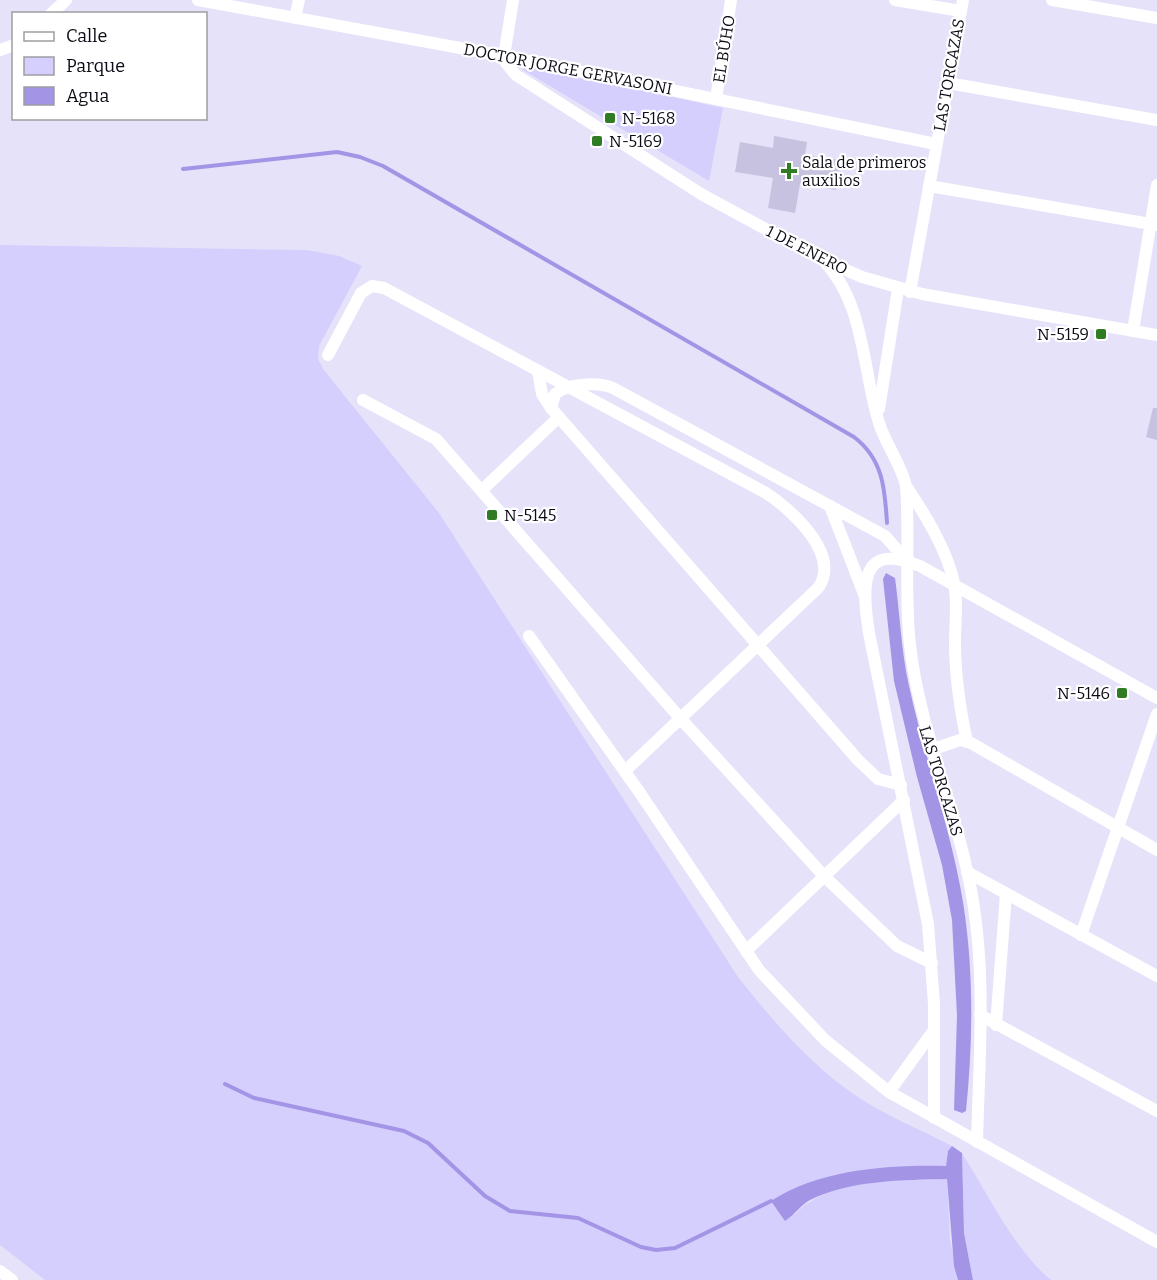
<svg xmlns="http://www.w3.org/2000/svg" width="1157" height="1280" font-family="Bitter,serif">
	<rect width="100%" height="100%" fill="#e5e2fa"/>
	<g fill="#d5cffd">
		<path d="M522,64L723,108L709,181L523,70Z"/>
		<path d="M0,245L307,250L339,256L362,266L319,346L318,359L323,369L439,513L738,977C773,1021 811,1066 858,1097C887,1116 921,1130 952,1146L948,1151L946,1167C898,1165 810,1171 772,1201L795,1214C831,1177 899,1180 947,1179L950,1240L958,1280H45L0,1245Z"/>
		<path d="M962,1153C988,1194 1014,1250 1051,1280H973L964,1233Z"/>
	</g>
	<g fill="#a394e6">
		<path d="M886,573L895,578C900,614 901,650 909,686C925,759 951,829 963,902C974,971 973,1042 966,1111L962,1113L954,1110L957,1016L952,920L942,865L917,777L894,681L883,579Z"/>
		<path d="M952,1146L962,1153L964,1233L973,1280H958L954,1266L947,1179C903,1180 850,1180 810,1200C801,1205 794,1215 785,1221L771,1201C820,1169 889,1165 946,1166L948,1151Z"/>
	</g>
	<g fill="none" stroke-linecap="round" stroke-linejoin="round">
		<g stroke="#a394e6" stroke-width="4">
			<path d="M183,169L337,152L360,157L383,166L854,437C883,459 885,489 887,523"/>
			<path d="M225,1084L254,1098L404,1131L428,1143L485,1196L510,1211L578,1218L641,1247L656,1250L675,1248L771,1201"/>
		</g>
	</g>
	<g fill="#c6c2df">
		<path d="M774,136L807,142L805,155L840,160L836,190L800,184L795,213L768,208L773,178L735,172L740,142L773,148Z"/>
		<path d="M1153,408H1157V440L1146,437Z"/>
	</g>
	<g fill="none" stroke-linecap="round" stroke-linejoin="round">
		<g stroke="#fff" stroke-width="12">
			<path d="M198,0L504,56L936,144"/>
			<path d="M513,0L504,56L506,63L516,75L701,194L823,260L862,277L922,294L1157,335"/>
			<path d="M895,0L961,11"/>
			<path d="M1052,0L1157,18"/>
			<path d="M51,14L66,0"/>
			<path d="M295,18L299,0"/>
			<path d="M0,50L14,45"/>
			<path d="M948,83L1157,120"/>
			<path d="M716,99L731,0"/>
			<path d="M929,186L1157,225"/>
			<path d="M823,260C865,303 862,368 879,423C886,445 901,464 906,486C910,539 904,593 910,645C920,734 959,814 973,901C986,980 979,1063 977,1142"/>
			<path d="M910,292L963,0"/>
			<path d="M1133,331L1157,185"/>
			<path d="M328,355L361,293L372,286L384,288L766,493C791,509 842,555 818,588L625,771"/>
			<path d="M538,371L542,394L551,408L858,760L878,779L901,785"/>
			<path d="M363,400L436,439L680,718L824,876L897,946L932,963"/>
			<path d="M551,408L555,394C568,383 598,382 613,388L885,536L907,561"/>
			<path d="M879,409L898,289"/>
			<path d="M908,489C926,516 947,550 954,583C958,602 955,623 955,642C955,676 960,709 967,742"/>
			<path d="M482,490L559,417"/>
			<path d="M830,506L864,594"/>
			<path d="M529,636L640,793L759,970L825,1040L889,1092L1157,1242"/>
			<path d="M931,750L960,740L971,743L1157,850"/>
			<path d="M967,872L1157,976"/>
			<path d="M1081,935L1157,714"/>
			<path d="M746,951L904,800"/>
			<path d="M980,1015L1157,1111"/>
			<path d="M996,1025L1006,894"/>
			<path d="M889,1092L934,1030"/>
			<path d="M934,1118V1004L928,924L869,633C862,588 858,540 920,566L1157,698"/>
			<path d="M0,1271L12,1280"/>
		</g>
	</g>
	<g fill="#2f7c25" stroke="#fff" stroke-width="2">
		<rect x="604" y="112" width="12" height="12" rx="3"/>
		<rect x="591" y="135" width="12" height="12" rx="3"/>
		<path d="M786 162h6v6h6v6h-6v6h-6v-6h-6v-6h6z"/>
		<rect x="1095" y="328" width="12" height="12" rx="3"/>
		<rect x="486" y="509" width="12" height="12" rx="3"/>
		<rect x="1116" y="687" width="12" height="12" rx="3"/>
	</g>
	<g text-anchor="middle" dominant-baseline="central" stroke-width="4.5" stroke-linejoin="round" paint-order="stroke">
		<g font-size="16" fill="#0d0b15" stroke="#fff">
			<text transform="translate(724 49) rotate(-81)">EL BÚHO</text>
			<text transform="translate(568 69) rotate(11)">DOCTOR JORGE GERVASONI</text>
			<text transform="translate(949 75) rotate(-80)">LAS TORCAZAS</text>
			<text transform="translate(807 250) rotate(27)">1 DE ENERO</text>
			<text transform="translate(941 781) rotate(73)">LAS TORCAZAS</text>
		</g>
		<g font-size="16" fill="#0d0b15" stroke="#fff" text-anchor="start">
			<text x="622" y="118">N-5168</text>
			<text x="609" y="141">N-5169</text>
			<text x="802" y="162">Sala de primeros<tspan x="802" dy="18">auxilios</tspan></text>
			<text x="1089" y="334" text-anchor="end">N-5159</text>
			<text x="504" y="515">N-5145</text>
			<text x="1110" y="693" text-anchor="end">N-5146</text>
		</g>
	</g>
	<rect x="12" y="12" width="195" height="108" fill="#ffffff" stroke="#9e9da1" stroke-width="1.5"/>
	<rect x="24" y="32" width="30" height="9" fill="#ffffff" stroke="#9e9da1" stroke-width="1.5"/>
	<text x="66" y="42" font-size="18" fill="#0d0b15">Calle</text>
	<rect x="24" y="57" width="30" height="18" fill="#d5cffd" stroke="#9e9da1" stroke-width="1.5"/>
	<text x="66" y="72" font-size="18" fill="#0d0b15">Parque</text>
	<rect x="24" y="87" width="30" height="18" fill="#a394e6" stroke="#9e9da1" stroke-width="1.5"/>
	<text x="66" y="102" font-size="18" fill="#0d0b15">Agua</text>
</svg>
